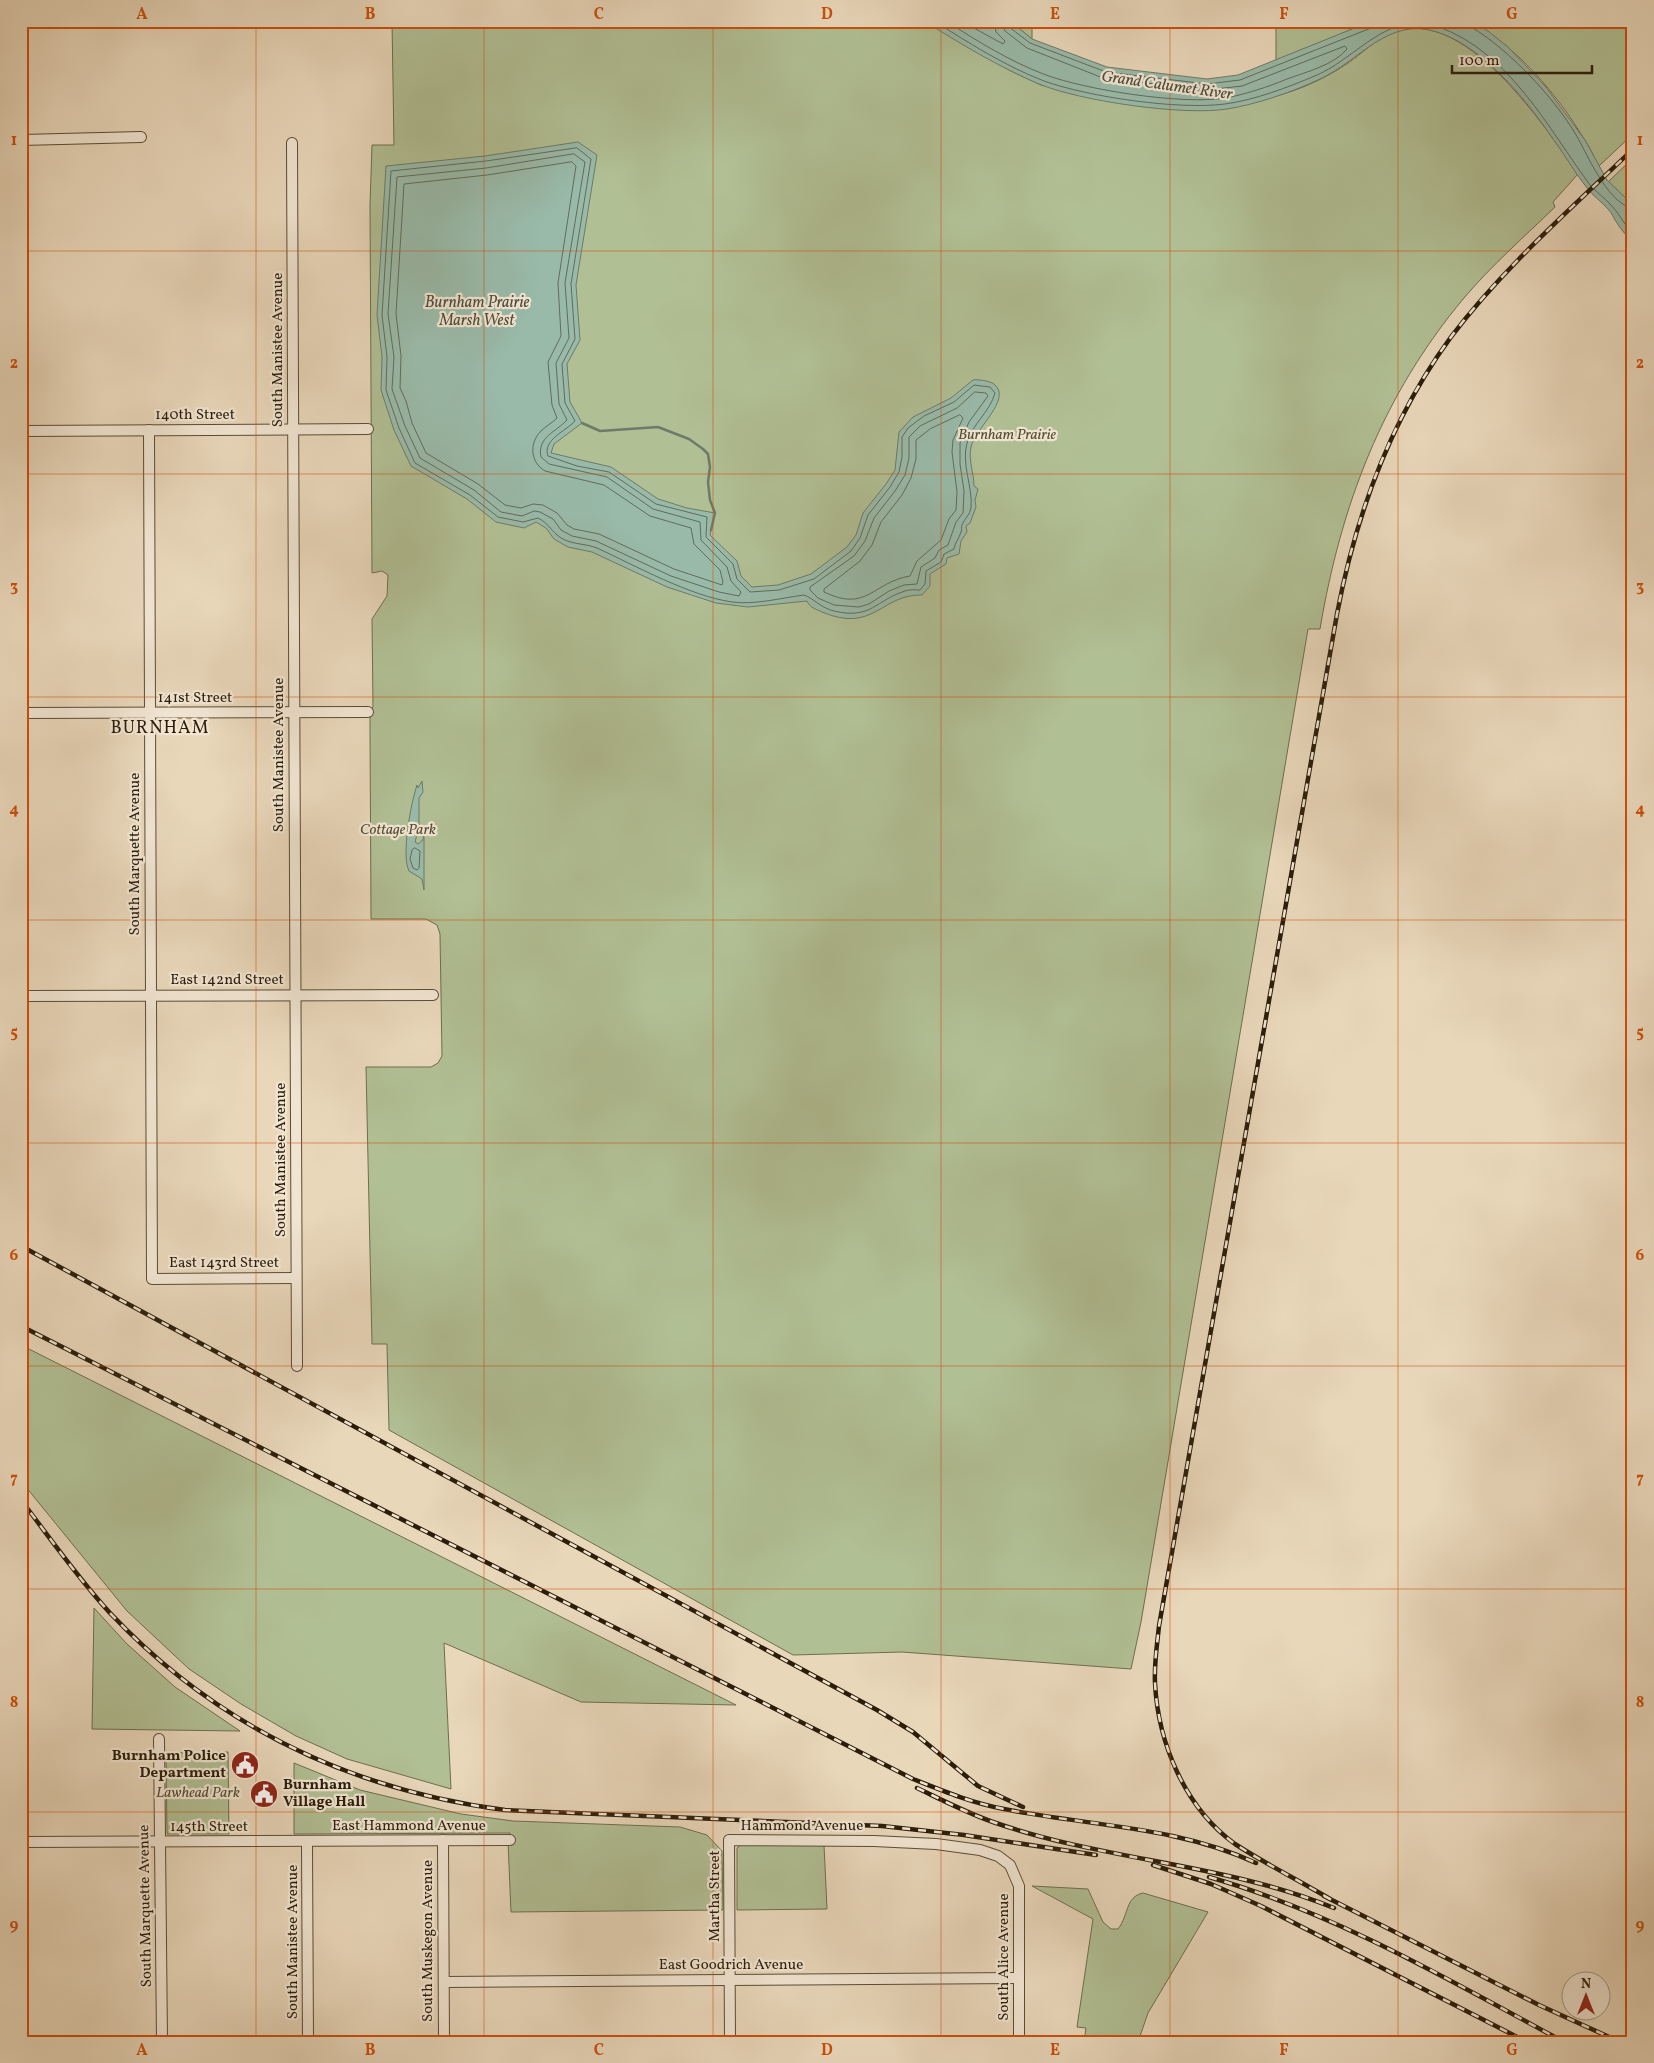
<svg xmlns="http://www.w3.org/2000/svg" width="1654" height="2063" font-family="Vollkorn,serif">
	<rect width="100%" height="100%" fill="#e9d7ba"/>
	<filter id="stains"><feTurbulence type="fractalNoise" baseFrequency=".004" numOctaves="4"/><feColorMatrix values="0 0 0 0 .2 0 0 0 0 .09 0 0 0 0 .02 0 0 0 .5 -.17"/></filter>
	<radialGradient id="worn" r=".72"><stop offset=".6" stop-color="#630" stop-opacity="0"/><stop offset="1" stop-color="#630" stop-opacity=".3"/></radialGradient>
	<g fill="#b1bf94" stroke="#6e6e4f">
		<path d="M392,21H924L1009,70L1041,85C1098,88 1155,90 1211,93C1230,94 1259,99 1276,96C1300,90 1328,77 1348,63C1363,53 1374,40 1391,33C1462,2 1545,126 1578,174L1553,202L1555,207C1524,237 1491,266 1464,298C1382,396 1341,505 1320,629H1308L1141,1622L1131,1669L902,1652L793,1655L389,1430L387,1344H372L366,1067H431L438,1063L442,1056L440,934L437,925L426,919H371L370,726V711L373,707L372,619L387,596L388,575L382,571L372,573L370,205L372,145H394Z"/>
		<path d="M1010,21H1032V39Z"/>
		<path d="M1276,21H1372L1276,61Z"/>
		<path d="M1470,21H1633V134L1599,166C1593,157 1590,147 1584,139C1558,95 1515,45 1470,21Z"/>
		<path d="M1633,158V205L1608,182Z"/>
		<path d="M21,1345L736,1705L581,1702L444,1643L451,1789L347,1759L296,1736L241,1704L189,1669L127,1611L21,1481Z"/>
		<path d="M94,1608L127,1644L175,1687L240,1731L92,1729Z"/>
		<path d="M228,1752L229,1834H167L166,1753Z"/>
		<path d="M294,1763L360,1790L461,1814L513,1821L680,1827L707,1835L722,1851L723,1910L511,1912L508,1841L510,1833L294,1834Z"/>
		<path d="M743,1843L824,1845L827,1909L737,1910V1848Z"/>
		<path d="M1032,1886L1088,1889L1103,1922L1111,1929H1118C1129,1915 1125,1897 1143,1893L1208,1912L1148,2013L1138,2042H1084L1086,2028L1077,2027L1093,1919Z"/>
	</g>
	<g fill="#99baa9" stroke="#6d7b69">
		<path d="M924,21H1010L1032,39L1107,67L1207,79L1238,75L1372,21H1470L1488,31L1508,47L1546,87L1585,140L1607,180L1633,205V243C1628,237 1621,230 1617,223C1614,219 1612,213 1608,209C1602,202 1593,196 1587,188C1574,172 1564,153 1551,136C1525,98 1482,46 1437,32C1389,16 1359,61 1320,79C1292,92 1258,104 1227,109C1184,116 1080,101 1039,84C999,67 961,44 924,21Z"/>
		<path d="M578,142L597,155L576,285L580,340L567,364L570,402L582,423L554,444L551,453L611,467L658,499L687,508L715,513L710,535L737,561L741,576L752,587L778,585L811,574L847,547L856,535L863,513L886,484L895,470L899,432L913,417L951,398L973,380C977,379 990,381 994,384C1013,399 975,428 971,447C968,460 974,473 974,486L978,489L975,500L976,507L970,523L966,526L967,532L961,541L959,554L947,558L946,564L930,574V586L922,595C881,594 874,634 822,612C816,609 810,608 807,601L748,607L716,603L667,587L592,552L568,547L554,539L546,528L536,522L524,528L496,522L467,499L411,466L394,430L381,390L382,357L377,315L386,166L485,156Z"/>
		<path d="M422,781L423,792L419,798V827L415,842L418,844L423,840L424,831V890L422,879L409,871C401,855 411,803 417,785L418,788Z"/>
		<path d="M1633,1140V1246L1627,1210Z"/>
	</g>
	<g fill="none" stroke-linecap="round" stroke-linejoin="round">
		<g stroke="#626c5a" stroke-width="1">
			<path d="M934,21C969,43 1005,66 1044,81C1089,97 1178,110 1225,104C1255,100 1289,87 1317,75C1358,57 1389,9 1439,27C1510,53 1548,128 1590,185C1596,192 1605,198 1611,205C1620,214 1625,226 1633,235"/>
			<path d="M946,21C977,41 1011,62 1046,75C1087,90 1182,105 1226,98C1246,94 1268,87 1287,79C1306,72 1334,65 1347,49L1345,46L1242,86L1206,90L1103,78L1027,48L1005,31L1001,21"/>
			<path d="M961,21L1003,44L1005,41L996,32L994,21"/>
			<path d="M1007,21L1009,27L1030,43L1106,72L1207,84L1240,80L1371,28L1373,21"/>
			<path d="M1469,21L1471,27C1509,49 1561,104 1581,144C1590,161 1611,206 1633,208"/>
			<path d="M577,148L591,159L571,284L575,339L562,364L565,403L575,421C566,431 542,440 548,456L577,466L609,472L656,504L707,517L706,537L733,564L737,579L750,592L779,590L814,579L851,551L860,538L868,515L890,487L899,472L902,457V437L908,428L924,416L954,402L974,385L990,387L995,393C990,412 972,424 967,443C961,464 973,487 971,508C970,515 964,519 962,525C961,527 962,530 961,532C959,539 955,542 954,549L944,554L941,562L926,571L925,584L920,590C915,590 910,589 905,591C876,600 871,620 834,611C821,608 813,598 804,595C781,598 755,605 732,602C690,596 636,566 597,548C585,543 568,545 557,535C549,528 549,524 538,518L523,522L498,517L470,495L415,463L399,428L386,390L387,357L382,315L391,171L486,161Z"/>
			<path d="M574,154L585,162L565,283L569,338L556,363L559,404L567,420C556,432 537,437 541,457L549,464L607,477L653,509L700,522L701,540L727,567L731,581L741,592L739,596L719,592L671,576L596,541L572,536L561,530L553,519L540,512L534,511L522,516L501,512L474,490L420,458L405,426L392,389L394,357L388,314L397,177L486,168Z"/>
			<path d="M572,162L576,166L558,283L561,336L548,362L552,405L557,418C552,423 546,426 541,431C529,443 530,462 545,471L604,485L650,516L691,528L694,544L720,570L723,582L722,585L674,569L599,534L574,529L567,525L557,513L543,505L533,504L521,508L505,505L478,484L426,453L412,423L406,401L400,388L401,356L396,314L404,184L487,175Z"/>
			<path d="M975,392L986,393L988,396L969,422L960,443V464L964,491L963,513L956,522L948,545L939,550L935,558L921,567L917,584L904,585L889,591L869,604L859,607L834,605L818,598L810,590V587L854,556L865,541L874,518L895,491L905,475L909,458V437L920,426L957,408Z"/>
			<path d="M960,415L963,418L953,440L952,452L957,492L956,510L949,519L941,540L917,561L910,576C873,582 867,613 824,592V589L860,561L872,545L881,522L902,495L911,478L916,459V440L930,429Z"/>
			<path d="M415,848L420,851L419,868L417,870L413,868L410,859L412,850Z"/>
		</g>
		<path stroke="#6d7b69" stroke-width="2.5" d="M582,423L600,431L658,427L689,439L703,449L708,454L710,467L708,482L710,500L715,513L711,530"/>
		<defs>
			<g id="minor">
				<path d="M21,140L141,137"/>
				<path d="M292,143L297,1366"/>
				<path d="M149,430L152,1279L296,1278"/>
				<path d="M21,431L368,429"/>
				<path d="M21,713L368,712"/>
				<path d="M21,996L433,995"/>
				<path d="M159,1739L162,2042"/>
				<path d="M443,1840L444,2042"/>
				<path d="M21,1842L510,1840"/>
				<path d="M307,1842L308,2042"/>
				<path d="M444,1982L1019,1978"/>
				<path d="M730,2042L729,1840L874,1841L936,1844L980,1850L998,1856L1010,1865L1019,1886V2042"/>
			</g>
		</defs>
		<use href="#minor" stroke="#5a4c36" stroke-width="12"/>
		<use href="#minor" stroke="#f1e5d2" stroke-width="10"/>
		<defs>
			<g id="rail">
				<path d="M21,1246L877,1710L913,1732L978,1786L1023,1807"/>
				<path d="M21,1326L913,1779C943,1791 972,1803 1004,1809C1089,1826 1176,1826 1256,1863"/>
				<path d="M21,1500C50,1538 78,1578 110,1613C217,1726 351,1790 505,1810L882,1826L964,1835L1096,1855"/>
				<path d="M917,1788C942,1800 967,1813 993,1822C1104,1861 1224,1863 1334,1908"/>
				<path d="M1153,1865L1211,1884L1261,1906L1527,2042"/>
				<path d="M1209,1877C1335,1913 1449,1980 1564,2042"/>
				<path d="M1324,1896L1539,2005L1620,2042"/>
				<path d="M1330,1899C1300,1881 1264,1863 1235,1844C1185,1808 1158,1743 1155,1683C1154,1664 1157,1645 1159,1626L1337,614C1356,514 1390,420 1451,337C1503,268 1571,209 1633,149"/>
			</g>
		</defs>
		<use href="#rail" stroke="#2b1d0a" stroke-width="4.5"/>
		<use href="#rail" stroke="#f1e5d2" stroke-width="2.5" stroke-dasharray="8" stroke-linecap="butt"/>
	</g>
	<path fill="none" stroke="#cc500c" stroke-width="1" stroke-opacity="0.55" d="M256,21V2042M484,21V2042M713,21V2042M941,21V2042M1170,21V2042M1398,21V2042M21,251H1633M21,474H1633M21,697H1633M21,920H1633M21,1143H1633M21,1366H1633M21,1589H1633M21,1812H1633"/>
	<defs>
		<symbol id="civic-disc" viewBox="-11 -11 22 22"><circle r="9.5" fill="#8f2418" stroke="#f1e5d2"/><path d="M-.6-6.5H3V-4.5H.6V-3L4-1V1h2V6H-6V1h2V-1L-.6-3ZM-1.2 2.5V6h2.4V2.5Z" fill="#fff"/></symbol>
	</defs>
	<g fill-rule="evenodd">
		<use href="#civic-disc" x="229" y="1749" width="32" height="32"/>
		<use href="#civic-disc" x="248" y="1778" width="32" height="32"/>
	</g>
	<g text-anchor="middle" dominant-baseline="central" stroke-width="4.5" stroke-linejoin="round" paint-order="stroke">
		<g font-size="15" fill="#2b1d0a" stroke="#f1e5d2">
			<text transform="translate(278 350) rotate(-90)">South Manistee Avenue</text>
			<text x="195" y="415">140th Street</text>
			<text x="195" y="698">141st Street</text>
			<text transform="translate(279 755) rotate(-90)">South Manistee Avenue</text>
			<text transform="translate(135 854) rotate(-90)">South Marquette Avenue</text>
			<text x="227" y="980">East 142nd Street</text>
			<text transform="translate(281 1160) rotate(-90)">South Manistee Avenue</text>
			<text x="224" y="1263">East 143rd Street</text>
			<text x="409" y="1826">East Hammond Avenue</text>
			<text x="802" y="1826">Hammond Avenue</text>
			<text x="209" y="1827">145th Street</text>
			<text transform="translate(715 1896) rotate(-90)">Martha Street</text>
			<text transform="translate(146 1906) rotate(-91)">South Marquette Avenue</text>
			<text transform="translate(428 1941) rotate(-90)">South Muskegon Avenue</text>
			<text transform="translate(293 1942) rotate(-90)">South Manistee Avenue</text>
			<text transform="translate(1004 1957) rotate(-90)">South Alice Avenue</text>
			<text x="731" y="1965">East Goodrich Avenue</text>
		</g>
		<g font-size="15" font-style="italic" fill="#534e33" stroke="#f1e5d2">
			<text x="1007" y="435">Burnham Prairie</text>
			<text x="398" y="830">Cottage Park</text>
			<text x="198" y="1793">Lawhead Park</text>
		</g>
		<g font-size="15" font-weight="bold" fill="#2b1d0a" stroke="#f1e5d2" text-anchor="end">
			<text x="226" y="1756">Burnham Police<tspan x="226" dy="17">Department</tspan></text>
			<text x="283" y="1785" text-anchor="start">Burnham<tspan x="283" dy="17">Village Hall</tspan></text>
		</g>
		<g font-size="16" font-style="italic" fill="#4c4c3a" stroke="#f1e5d2">
			<text transform="translate(1167 86) rotate(8)">Grand Calumet River</text>
			<text x="477" y="303">Burnham Prairie<tspan x="477" dy="18">Marsh West</tspan></text>
		</g>
		<g font-size="18" letter-spacing="1" fill="#2b1d0a" stroke="#f1e5d2">
			<text x="160" y="728">BURNHAM</text>
		</g>
	</g>
	<rect width="1654" height="2063" fill="none" stroke="#e9d7ba" stroke-width="55"/>
	<g transform="translate(1586 1996)"><circle r="24" fill="#f1e5d2" stroke="#a29582"/>
	<path d="M0-4L9 19L0 12L-9 19Z" fill="#8f2418"/>
	<text y="-8" font-size="14" font-weight="bold" text-anchor="middle" fill="#2b1d0a">N</text>
	</g>
	<path d="M1452 65v8h140v-8" fill="none" stroke="#2b1d0a" stroke-width="2.5"/>
	<text x="1459" y="65" font-size="15" fill="#2b1d0a" stroke="#f1e5d2" stroke-width="4" paint-order="stroke">100 m</text>
	<rect x="28" y="28" width="1598" height="2008" fill="none" stroke="#cc500c" stroke-width="2"/>
	<g font-size="16" text-anchor="middle" font-weight="bold" fill="#cc500c">
		<text x="142" y="19">A</text>
		<text x="370" y="19">B</text>
		<text x="599" y="19">C</text>
		<text x="827" y="19">D</text>
		<text x="1055" y="19">E</text>
		<text x="1284" y="19">F</text>
		<text x="1512" y="19">G</text>
		<text x="14" y="145">1</text>
		<text x="1640" y="145">1</text>
		<text x="14" y="368">2</text>
		<text x="1640" y="368">2</text>
		<text x="14" y="591">3</text>
		<text x="1640" y="591">3</text>
		<text x="14" y="814">4</text>
		<text x="1640" y="814">4</text>
		<text x="14" y="1037">5</text>
		<text x="1640" y="1037">5</text>
		<text x="14" y="1260">6</text>
		<text x="1640" y="1260">6</text>
		<text x="14" y="1483">7</text>
		<text x="1640" y="1483">7</text>
		<text x="14" y="1707">8</text>
		<text x="1640" y="1707">8</text>
		<text x="14" y="1930">9</text>
		<text x="1640" y="1930">9</text>
		<text x="142" y="2055">A</text>
		<text x="370" y="2055">B</text>
		<text x="599" y="2055">C</text>
		<text x="827" y="2055">D</text>
		<text x="1055" y="2055">E</text>
		<text x="1284" y="2055">F</text>
		<text x="1512" y="2055">G</text>
	</g>
	<rect width="100%" height="100%" filter="url(#stains)"/>
	<rect width="100%" height="100%" fill="url(#worn)"/>
</svg>
